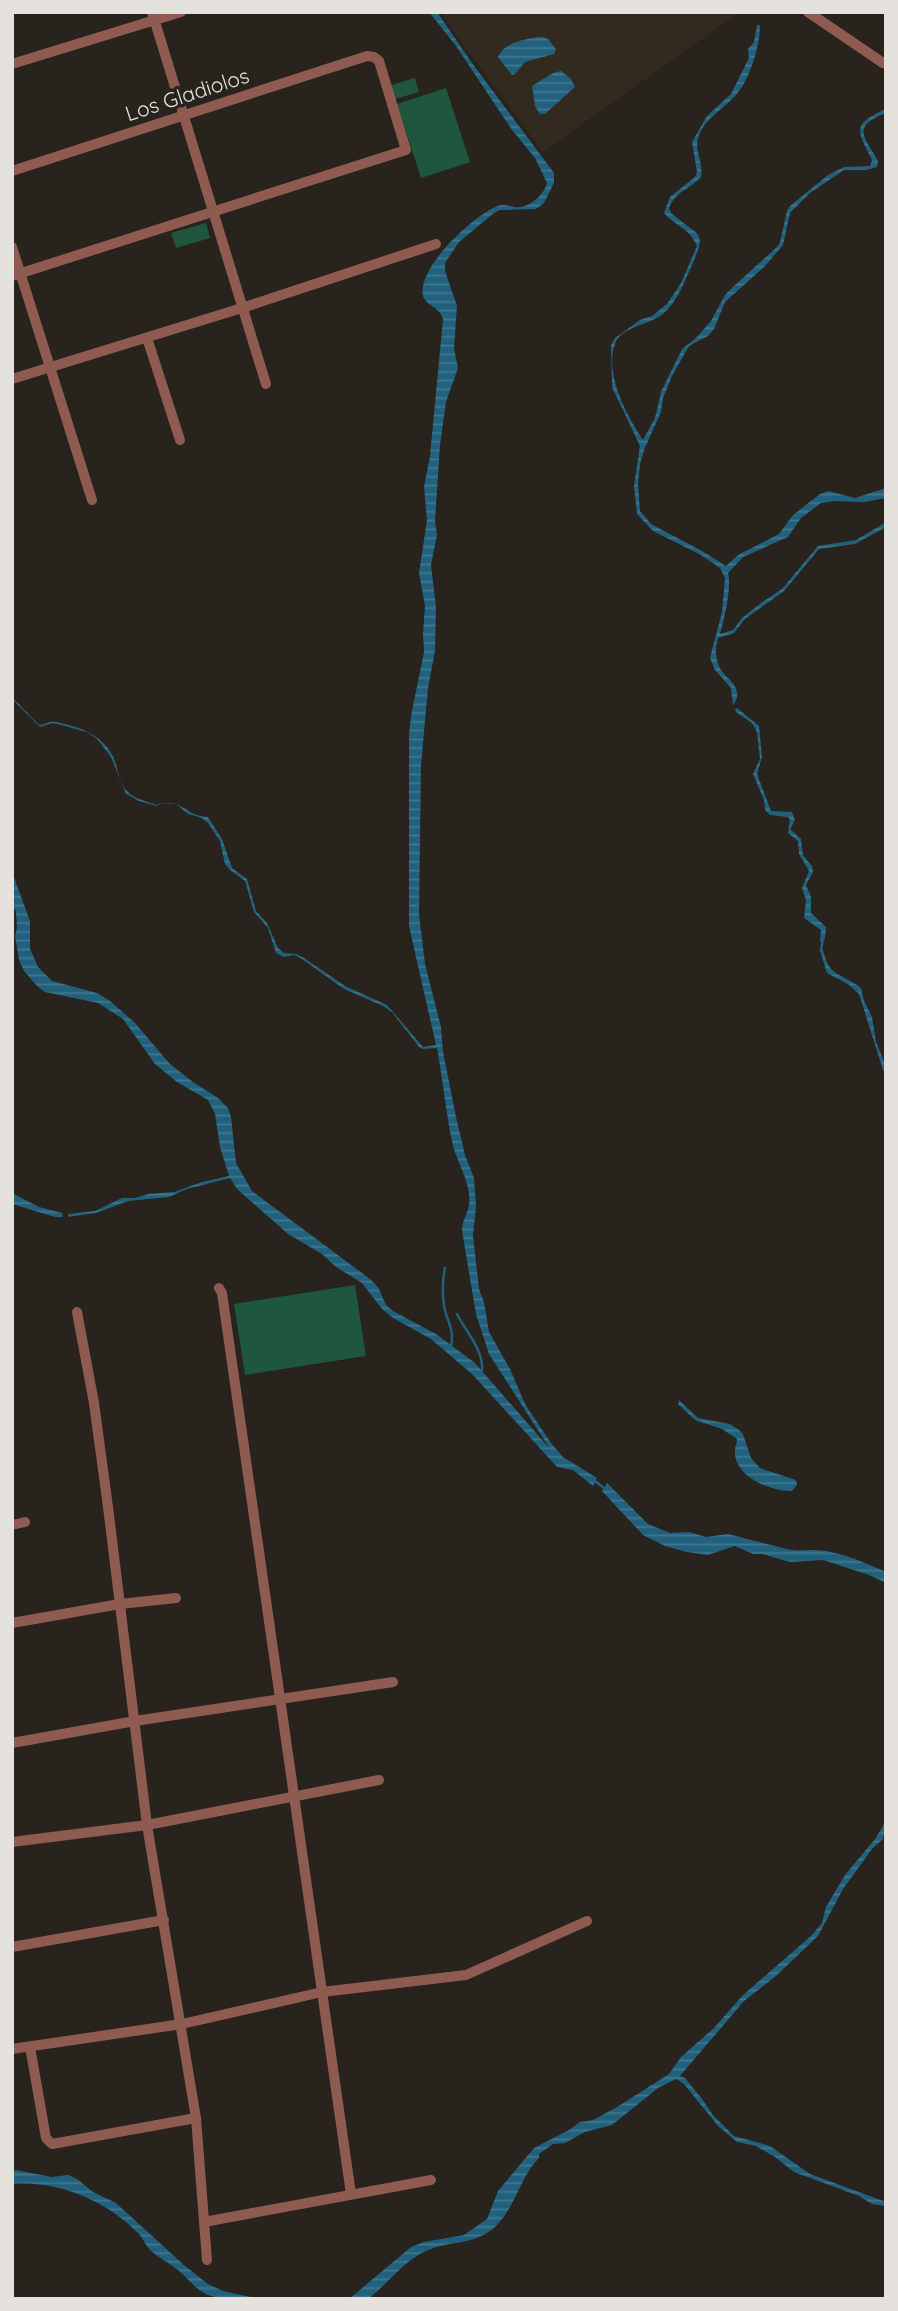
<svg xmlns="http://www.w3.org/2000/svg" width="898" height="2311" font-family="Quicksand,sans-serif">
	<defs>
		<pattern id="water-rules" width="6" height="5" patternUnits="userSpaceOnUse" patternTransform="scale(1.75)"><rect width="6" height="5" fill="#21617d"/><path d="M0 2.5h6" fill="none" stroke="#41778f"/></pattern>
	</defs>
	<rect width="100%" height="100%" fill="#28231d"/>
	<path fill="#332a1f" d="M442,12H740L543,152L458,38Z"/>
	<g fill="#1e573e">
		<path d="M415,78L419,92L395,99L391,85Z"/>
		<path d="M446,88L470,162L421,178L397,104Z"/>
		<path d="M206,223L210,238L176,248L171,233Z"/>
		<path d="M355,1285L366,1356L245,1375L234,1304Z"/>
	</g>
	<g fill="url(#water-rules)">
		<path d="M429,12H437L472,63L554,173V183L544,203L536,209L500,210L494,213L459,242L445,263V271L457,306L454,348L458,368L446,402L440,445L435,520L437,535L431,565L436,607L435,651L428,688L421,765L419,914L425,964L441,1027L443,1052L456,1117L465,1155L474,1178L476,1206L473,1236L479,1289L484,1302L489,1332L510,1369L525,1404L551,1443L563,1457L597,1478L593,1486L573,1470L557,1467L473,1375L431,1339L393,1318L382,1309L362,1283L336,1267L322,1254L288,1234L237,1189L230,1178L187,1189L169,1197L128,1201L96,1213L68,1217V1214L95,1211L122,1198H135L148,1194L174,1192L202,1182L229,1176L220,1147L215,1114L208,1100L177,1082L155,1064L123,1019L98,1003L45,992L37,986L24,971L19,960L15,936L17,928L16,912L12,904V872L30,921V949L38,967L52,981L97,993L110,1001L135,1023L170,1064L193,1082L218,1098L228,1108L231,1117L236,1163L252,1191L370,1279L378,1287L386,1305L393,1311L436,1334L475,1363L550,1449L489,1354L476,1314L462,1231C462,1220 468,1214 469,1204C472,1186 458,1164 453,1146C446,1114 443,1081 437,1048L423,1049L419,1047L392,1012L383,1006L344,989L302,959L294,955L284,957L276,953L268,928L254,912L245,881L230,870L225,864L220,841L208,823L202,818L188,814L176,804L164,803L156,806L139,801L126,794L111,757L97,739L87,732L53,723L40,727L12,699V697L39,725C44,725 49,721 55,722C79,726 105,735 115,761C118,771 120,784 127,791C134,799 147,801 156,805C181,796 185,816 208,817L222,839L232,868L247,879L256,911L267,923L278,948L284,953L296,954L304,958L345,986L387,1005L423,1047L436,1045L409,926V736L411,716L424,652L423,634L425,606L419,573L427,520L424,487L430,456L443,319C439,306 426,306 423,296C417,268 471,218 495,207C503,203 507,206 515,207C529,209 544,195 547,183L535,158L512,130L456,46Z"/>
		<path d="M757,25H760C760,44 751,76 739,91C727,107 707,116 699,135C693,149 704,163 701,177C690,189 675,192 669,208L671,213C702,240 708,228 689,272C682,287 677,301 664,313C651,325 621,326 615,344C604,374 627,416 643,440L655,418L661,392L682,349L697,337L711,321L725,295L735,285L777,247L780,242L787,211L790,206L828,175L844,167L870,166L872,160C858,131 850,125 886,109V113C849,127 866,138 878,161L877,167L866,170H844L810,193L790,213L783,245L765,266L725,302L714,329L708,336L689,346L672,376L663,398L661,412L644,450L640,464L638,484L640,511L651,524L702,551L726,566L738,555L779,534L793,515L820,494L828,491L855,498L886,488V498L864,502L835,501L821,503L801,518L788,537L743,557L728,573C732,586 724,621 720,634L733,630L742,618L761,603L782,589L818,546L856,540L883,524L886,523V527L855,544L819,549L784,591L745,619L734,633L718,638C715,647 715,657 719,666C723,678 747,687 733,705L731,688L715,670L710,658L722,612L725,578L720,568L701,555L653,531L637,514L634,486L640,446L612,387L611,345L615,338L640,320L652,316L667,304L681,283L697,246C689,227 676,227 664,213L670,197L695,177L697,172L692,142L707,116L731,94L749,58L748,49L754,42Z"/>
		<path d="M543,37L548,39L556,49L554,54L525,62L515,74L512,75L498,57C504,42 528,38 543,37Z"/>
		<path d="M561,71L571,79L575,87L545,114H540L535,106L532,86L553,73Z"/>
		<path d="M737,708L759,726L762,757L757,774L771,811L792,812L795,820L790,829L801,839L803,855L812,866L813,872L806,885L811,897V913L826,927L825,939L820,942L821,930L804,918L806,900L802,888L809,871L799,854L798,841L788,833L790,820L788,817L770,815L765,810L764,800L753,774L760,759L757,732L752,723L736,712L735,709Z"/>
		<path d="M823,950C830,979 841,972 861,988L864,1001L872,1017L876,1042L886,1066V1073L883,1070L859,994L848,984L827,973L820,951Z"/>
		<path d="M12,1193L39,1207L62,1213L63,1217H55L12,1204Z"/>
		<path d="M679,1400L698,1418L730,1424L739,1430L743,1434L751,1458L760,1468L796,1480L797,1485L792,1491C771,1492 733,1476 735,1450C735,1446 737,1443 737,1439L722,1429L695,1420L678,1404Z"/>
		<path d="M607,1483L648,1524L670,1533L689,1532L706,1537L728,1534L791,1550C800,1551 806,1550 814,1550C836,1550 866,1563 886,1572V1583L869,1575L823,1560L790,1562L762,1554H753L735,1546L708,1555L687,1552L665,1546L643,1535L602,1491Z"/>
		<path d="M886,1821L883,1839L872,1849L843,1889L818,1936L776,1976L744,2001L680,2076L685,2078L702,2099L713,2115L734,2136L770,2146L810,2174L886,2202V2206L872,2204L859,2196L794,2172L775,2157L756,2146L737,2142L718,2126L684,2084L676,2079L658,2088L612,2125L585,2132L565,2143L553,2144L539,2154V2158C520,2177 516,2206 496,2226C475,2246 450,2240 426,2251C403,2261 387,2285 368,2299H349L411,2247L424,2242L464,2235L487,2219L498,2191L534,2148L569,2130L580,2122L593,2120L617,2107L669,2074L681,2057L714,2028L742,1996L811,1936L822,1923L826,1907L845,1875L875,1839Z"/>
		<path d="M15,2170L52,2177L68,2175L77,2179L93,2192L116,2203L185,2266L208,2284L223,2291L259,2299C244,2299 226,2300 211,2296C198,2293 188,2278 178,2270C169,2263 159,2258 151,2251C146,2246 143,2239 139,2234C107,2201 58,2180 12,2184V2171Z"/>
	</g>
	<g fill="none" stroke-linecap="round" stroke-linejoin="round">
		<g stroke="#21617d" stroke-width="2.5">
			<path d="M821,951L823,937"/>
			<path d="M445,1268C442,1281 442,1301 446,1314C450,1326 454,1333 451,1347"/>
			<path d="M457,1314C466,1332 484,1350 482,1371"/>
			<path d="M594,1480L605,1489"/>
		</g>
		<g stroke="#8f5b51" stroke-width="10">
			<path d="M152,12L266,384"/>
			<path d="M808,12L883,63"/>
			<path d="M12,64L181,12"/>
			<path d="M12,171L367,56L374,57L379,61L406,150L12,276"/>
			<path d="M12,247L92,500"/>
			<path d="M147,338L180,440"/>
			<path d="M12,379L242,308L436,244"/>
			<path d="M219,1288L222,1293L351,2194"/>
			<path d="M77,1312L94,1403L108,1507L147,1825L196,2118L207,2260"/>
			<path d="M12,1525L25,1522"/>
			<path d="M12,1623L120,1604L176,1598"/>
			<path d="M12,1743L135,1721L393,1682"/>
			<path d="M12,1842L147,1825L379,1780"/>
			<path d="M12,1947L164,1920"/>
			<path d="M30,2047L46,2138L52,2144L196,2118"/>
			<path d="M12,2049L182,2024L322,1992L466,1975L587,1921"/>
			<path d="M204,2222L431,2180"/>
		</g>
	</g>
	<g text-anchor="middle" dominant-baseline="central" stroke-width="7" stroke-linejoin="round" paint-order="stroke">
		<g font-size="21" fill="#e5e2de" stroke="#28231d">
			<text transform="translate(187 94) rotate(-18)">Los Gladiolos</text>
		</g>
	</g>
	<rect width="898" height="2311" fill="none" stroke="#e5e2de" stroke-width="28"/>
</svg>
